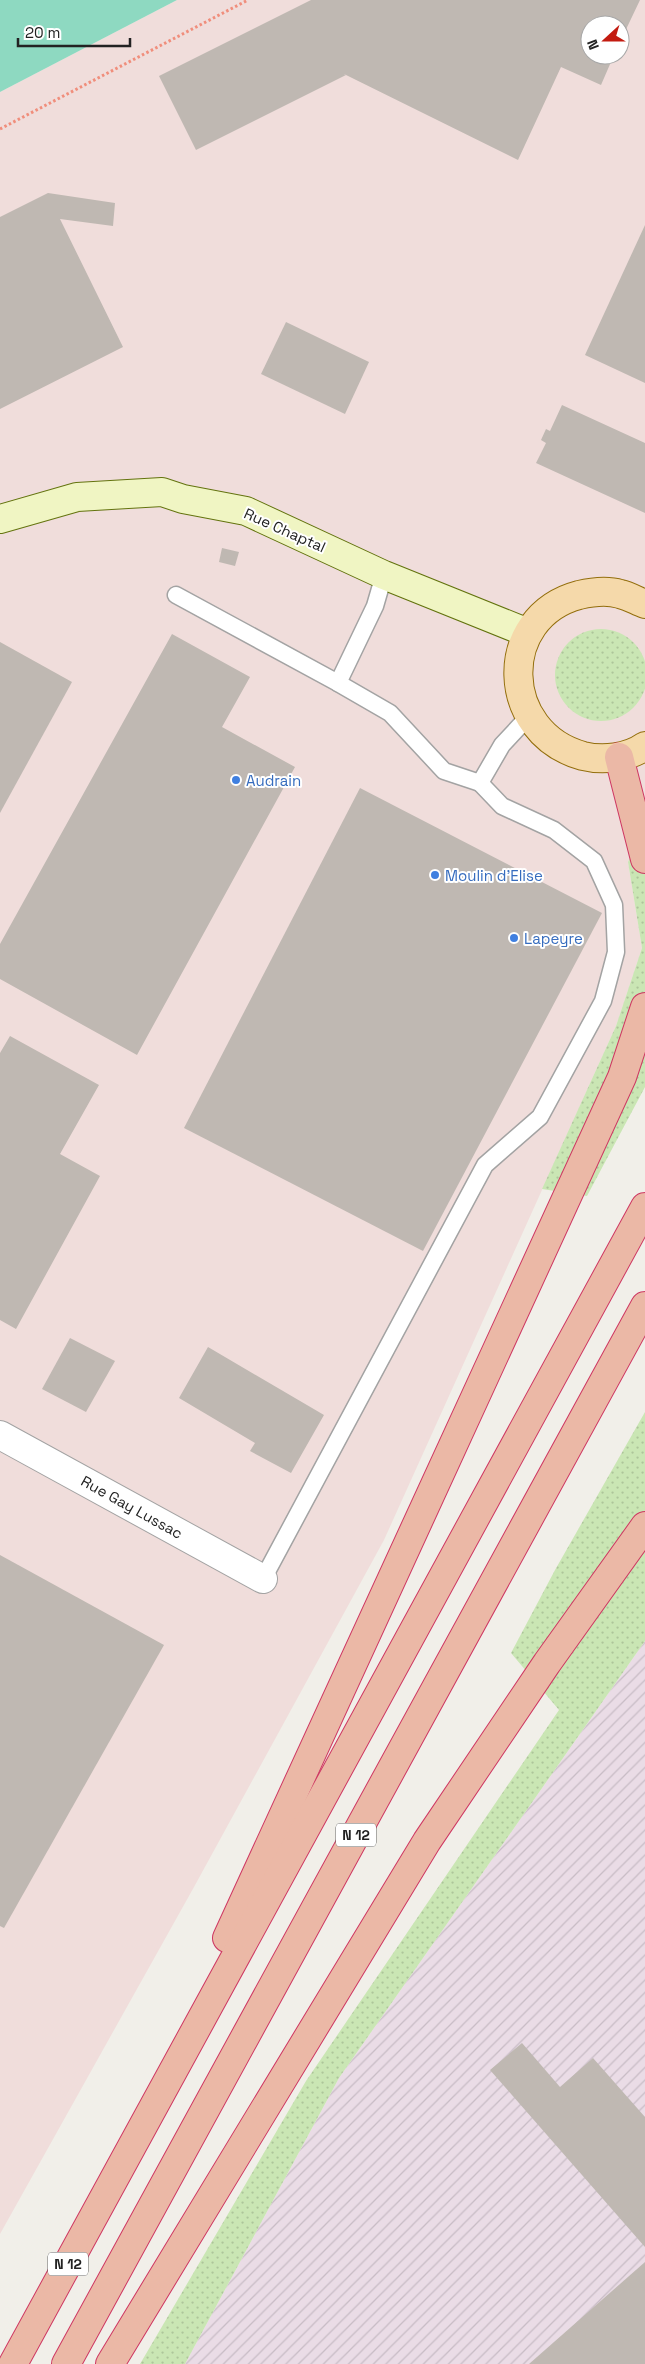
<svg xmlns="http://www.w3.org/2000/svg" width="645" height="2364" font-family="'Space Grotesk',sans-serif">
	<defs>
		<pattern id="industrial-furrows" width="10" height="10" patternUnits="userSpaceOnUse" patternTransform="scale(1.25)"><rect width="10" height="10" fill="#eadce6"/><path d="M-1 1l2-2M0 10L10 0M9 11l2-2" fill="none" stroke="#c8bcc5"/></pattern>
		<pattern id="grass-dots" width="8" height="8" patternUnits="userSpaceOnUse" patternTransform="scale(1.25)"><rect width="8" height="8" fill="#cae6b4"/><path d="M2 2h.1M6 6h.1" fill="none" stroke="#adc59a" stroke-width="1.8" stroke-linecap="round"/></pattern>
	</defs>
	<rect width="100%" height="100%" fill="#f1efe9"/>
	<path fill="#f0dddb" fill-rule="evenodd" d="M177,0H645V827L628,862L642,948L616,1026L384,1540L194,1887L0,2234V92ZM590,25H620V55H590Z"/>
	<path fill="url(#industrial-furrows)" d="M645,1641V2364H185L339,2078Z"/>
	<g fill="url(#grass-dots)">
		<circle cx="601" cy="675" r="46"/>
		<path d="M645,827V1087L587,1196L542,1189L616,1026L642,948L628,862Z"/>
		<path d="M645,1412V1641L339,2078L185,2364H140L306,2081L559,1710L511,1653L555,1570Z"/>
	</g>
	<path fill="#8ed9c1" d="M0,0H177L0,92Z"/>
	<g fill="#bfb8b2">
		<path d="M311,0H640L620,42V25H590V55H614L601,85L561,67L518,160L344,74L346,75L196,150L159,76Z"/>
		<path d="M48,193L115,203L113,226L60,219L123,347L0,409V217Z"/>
		<path d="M645,225V383L585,355Z"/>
		<path d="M286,322L369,362L345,414L261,374Z"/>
		<path d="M562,405L645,443V513L536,463L546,443L541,440L546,429L550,431Z"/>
		<path d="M222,548L239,552L235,566L219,562Z"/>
		<path d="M172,634L250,677L222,727L295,767L137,1055L0,979V944Z"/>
		<path d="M0,642L72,682L0,813Z"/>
		<path d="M360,788L602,913L423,1251L184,1128Z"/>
		<path d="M10,1036L99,1085L60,1154L100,1176L16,1329L0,1320V1053Z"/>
		<path d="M70,1338L115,1361L86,1412L42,1389Z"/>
		<path d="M208,1347L324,1415L291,1473L250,1451L255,1443L179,1398Z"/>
		<path d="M0,1555L164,1645L4,1928L0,1926Z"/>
		<path d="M522,2043L560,2087L593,2058L645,2117V2247L490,2070Z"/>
		<path d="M645,2262V2364H529Z"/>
	</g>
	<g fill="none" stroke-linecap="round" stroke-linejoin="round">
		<defs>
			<g id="service">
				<path d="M176,595L338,683L375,606L384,575"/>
				<path d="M338,683L390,713L444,771L480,783"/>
				<path d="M263,1579L485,1165L540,1117L603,1001L616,952L614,905L594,861L554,830L502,806L480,783L502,745L528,717"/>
			</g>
			<path id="minor" d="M0,1435L263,1579"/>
			<path id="secondary" d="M0,519L77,497L162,492L183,499L246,511L384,575L528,633"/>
			<path id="primary" d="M645,604C637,601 629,596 620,594C607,590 592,592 579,595C496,617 499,733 583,756C603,761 628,758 645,746"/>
			<g id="trunk">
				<path d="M619,757L645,859"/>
				<path d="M227,1938L622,1077L645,1007"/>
				<path d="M13,2364L645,1207"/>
				<path d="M66,2364L645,1306"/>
				<path d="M110,2364L427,1841L547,1663L645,1526"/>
			</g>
		</defs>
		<use href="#service" stroke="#a3a3a3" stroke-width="19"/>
		<use href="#minor" stroke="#a3a3a3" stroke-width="30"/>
		<use href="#secondary" stroke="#63730e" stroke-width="30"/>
		<use href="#primary" stroke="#936e0c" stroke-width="30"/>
		<use href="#trunk" stroke="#ce3762" stroke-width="30"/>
		<path stroke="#f08e7c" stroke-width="3" stroke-dasharray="2.5 2.5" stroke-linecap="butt" d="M0,129L248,0"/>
		<use href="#service" stroke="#fff" stroke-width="16"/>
		<use href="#minor" stroke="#fff" stroke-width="28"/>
		<use href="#secondary" stroke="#f0f5c3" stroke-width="28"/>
		<use href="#primary" stroke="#f5d9aa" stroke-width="28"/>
		<use href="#trunk" stroke="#ebb8a6" stroke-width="28"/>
	</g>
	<g fill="#3f7fe0" stroke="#fff" stroke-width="2">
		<circle cx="236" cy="780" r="5"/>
		<circle cx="435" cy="875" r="5"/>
		<circle cx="514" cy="938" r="5"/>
	</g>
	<g text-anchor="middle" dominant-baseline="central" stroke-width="4" stroke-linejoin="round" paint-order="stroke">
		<g fill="#fff" stroke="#646464" stroke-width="1">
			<rect x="336" y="1823.5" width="40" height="23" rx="4"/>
			<rect x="48" y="2252.5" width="40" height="23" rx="4"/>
		</g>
		<g font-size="14" font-weight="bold" fill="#222">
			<text x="356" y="1835">N 12</text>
			<text x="68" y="2264">N 12</text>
		</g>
		<g font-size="15" fill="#222" stroke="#fff">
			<text transform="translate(285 530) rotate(24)">Rue Chaptal</text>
			<text transform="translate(132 1507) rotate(29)">Rue Gay Lussac</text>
		</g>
		<g font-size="15" fill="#366cbe" stroke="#fff" text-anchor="start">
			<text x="246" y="780">Audrain</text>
			<text x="445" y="875">Moulin d'Elise</text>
			<text x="524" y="938">Lapeyre</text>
		</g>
	</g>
	<g transform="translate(605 40) rotate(249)"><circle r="24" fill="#ffffff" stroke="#a7a7a7"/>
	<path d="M0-4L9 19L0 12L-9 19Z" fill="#c31b10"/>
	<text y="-8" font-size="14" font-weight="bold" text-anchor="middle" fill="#222222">N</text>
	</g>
	<path d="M18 38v8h112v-8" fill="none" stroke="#222222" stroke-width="2.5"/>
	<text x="25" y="38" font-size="15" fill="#222222" stroke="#ffffff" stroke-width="4" paint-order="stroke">20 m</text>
</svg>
